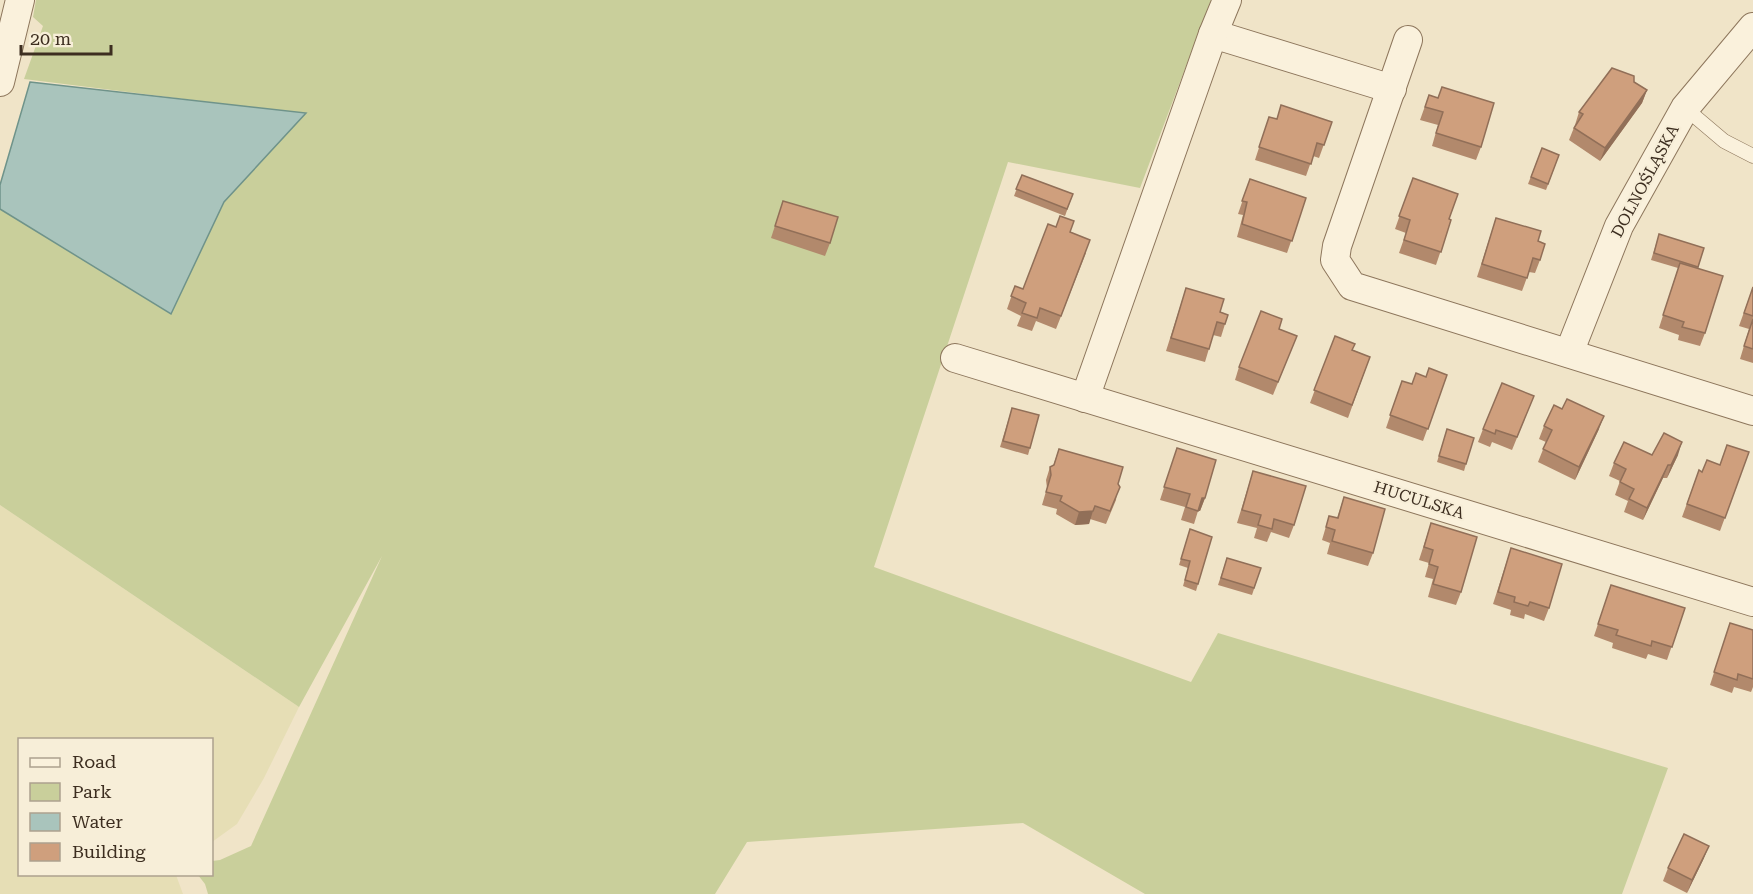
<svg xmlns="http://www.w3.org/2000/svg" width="1753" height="894" font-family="'Roboto Serif',serif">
	<rect width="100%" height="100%" fill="#f0e4c8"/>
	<path fill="#e6deb5" d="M0,505L299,707L264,778L237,824L212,842V740H20V874L176,875L183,894H0Z"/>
	<path fill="#c9cf9b" d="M36,0H1211L1140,188L1008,162L874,567L1191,682L1218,633L1668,768L1622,894H1145L1023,823L747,842L715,894H208L205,884L198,875L212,874V861L220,860L251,846L382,556L299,707L0,505V209L171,314L224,202L305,114L24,79L43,26L33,17Z"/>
	<path fill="#a9c4bc" stroke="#6f938a" stroke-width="1.5" d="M30,82L306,113L224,202L171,314L0,209V185Z"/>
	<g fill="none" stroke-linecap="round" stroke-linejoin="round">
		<defs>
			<path id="lane" d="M1685,108L1724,141L1753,156"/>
			<g id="street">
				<path d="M1213,34L1392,89"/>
				<path d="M1408,40L1337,246L1335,260L1352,286L1753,411"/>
				<path d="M0,82L20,0"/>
				<path d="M1569,353L1619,226L1685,108L1753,27"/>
				<path d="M955,358L1753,602"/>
				<path d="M1085,398L1213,34L1227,0"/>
			</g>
		</defs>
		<use href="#lane" stroke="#8d765c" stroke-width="15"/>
		<use href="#street" stroke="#8d765c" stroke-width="30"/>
		<use href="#lane" stroke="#faf1dc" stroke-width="14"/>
		<use href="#street" stroke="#faf1dc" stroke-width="28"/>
	</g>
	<g fill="#b2896c">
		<path d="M1634,82L1647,90L1642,103L1600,161L1569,140L1575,125L1579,112Z"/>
		<path d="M1442,87L1481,147L1476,160L1432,146L1438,125L1420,120L1429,95L1438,98Z"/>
		<path d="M1269,117L1277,119L1332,122L1319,158L1313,156L1306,176L1255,160Z"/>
		<path d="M1542,148L1559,155L1546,190L1528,184Z"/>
		<path d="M1022,175L1073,194L1065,216L1014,196Z"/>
		<path d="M1413,178L1449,219L1451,220L1436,265L1399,253L1406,233L1395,229Z"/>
		<path d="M1250,179L1306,198L1287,253L1237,237L1243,215L1238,214Z"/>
		<path d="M783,201L830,243L825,256L771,238Z"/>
		<path d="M1496,218L1538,241L1540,260L1535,273L1529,272L1522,291L1477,277Z"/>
		<path d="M1070,232L1086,253L1056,329L1036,321L1032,331L1017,326L1021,316L1007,309L1015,286L1023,289Z"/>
		<path d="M1657,241L1704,248L1698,268L1705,333L1700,346L1678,340L1679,335L1659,328L1678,268L1651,260Z"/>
		<path d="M1753,287V363L1740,359L1749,329L1739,326Z"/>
		<path d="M1186,288L1220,312L1225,324L1221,337L1213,335L1205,362L1166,351Z"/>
		<path d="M1279,329L1292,348L1273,395L1235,380L1239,367Z"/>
		<path d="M1335,336L1353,350L1370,357L1348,418L1310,403Z"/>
		<path d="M1447,375L1423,441L1386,428L1402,381L1412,384L1426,377Z"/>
		<path d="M1534,396L1512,450L1492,442L1490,447L1478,442L1483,429Z"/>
		<path d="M1012,408L1030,448L1028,455L1000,447Z"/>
		<path d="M1544,426L1599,429L1575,480L1538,462L1546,442L1539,439Z"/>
		<path d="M1447,429L1466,464L1464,471L1437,462Z"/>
		<path d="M1177,448L1205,498L1200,511H1198L1194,524L1181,520L1185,507L1160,500Z"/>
		<path d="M1059,449L1118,484L1116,500L1106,524L1090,519L1089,524L1075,525L1056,514L1057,509L1042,505L1047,488L1046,480L1050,467L1053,466Z"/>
		<path d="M1749,452L1720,531L1682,517L1699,470L1702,472Z"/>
		<path d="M1652,455H1678L1667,478H1663L1643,520L1624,512L1628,501L1615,495L1620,481L1609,476L1614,463Z"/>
		<path d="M1253,471L1294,525L1289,538L1271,532L1267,542L1254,538L1257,528L1237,523Z"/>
		<path d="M1344,497L1373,553L1368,566L1327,554L1330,543L1322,540L1329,516L1337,518Z"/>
		<path d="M1431,523L1461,592L1456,605L1428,597L1433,579L1425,577L1429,563L1419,560Z"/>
		<path d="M1190,529L1198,584L1196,591L1183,586L1188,568L1179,565Z"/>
		<path d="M1511,548L1549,608L1544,621L1525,614L1524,619L1510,615L1511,610L1493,604Z"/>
		<path d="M1227,558L1261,568L1252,595L1218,585Z"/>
		<path d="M1611,585L1685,608L1667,660L1648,654L1646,659L1612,648L1613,643L1594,636Z"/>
		<path d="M1730,623L1753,630V687L1751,692L1734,687L1732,693L1710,685Z"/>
		<path d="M1704,858L1687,893L1663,881L1668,868Z"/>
	</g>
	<g fill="#916f58">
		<path d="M1647,90L1642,103L1600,161L1605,148Z"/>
		<path d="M1604,416L1599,429L1575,480L1579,467Z"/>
		<path d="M1682,442L1678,455L1667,478L1671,465Z"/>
		<path d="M1668,465L1663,478L1643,520L1647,508Z"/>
		<path d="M1202,498H1205L1200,511L1197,510Z"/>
		<path d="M1093,511L1089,524L1075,525L1079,512Z"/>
		<path d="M1709,846L1704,858L1687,893L1692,880Z"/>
	</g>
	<g fill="#cf9f7d" stroke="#916f58" stroke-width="1.5">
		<path d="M1612,68L1634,76V82L1647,90L1605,148L1574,128L1583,114L1579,112Z"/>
		<path d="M1442,87L1494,103L1481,147L1436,133L1443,112L1425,107L1429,95L1438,98Z"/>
		<path d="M1281,105L1332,122L1324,145L1317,143L1311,164L1259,147L1269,117L1277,119Z"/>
		<path d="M1542,148L1559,155L1548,184L1531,177Z"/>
		<path d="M1022,175L1073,194L1067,209L1016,189Z"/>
		<path d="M1413,178L1458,194L1449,219L1451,220L1441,252L1404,240L1410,220L1399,216Z"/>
		<path d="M1250,179L1306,198L1292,241L1242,224L1247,202L1242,201Z"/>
		<path d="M783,201L838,217L830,243L775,226Z"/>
		<path d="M1060,216L1074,221L1070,232L1090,240L1061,316L1040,308L1037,318L1022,313L1026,303L1011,296L1015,286L1023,289L1048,224L1056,227Z"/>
		<path d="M1496,218L1541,231L1538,241L1545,244L1540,260L1533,258L1527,278L1482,264Z"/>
		<path d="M1659,234L1704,248L1698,267L1654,253Z"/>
		<path d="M1680,263L1723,276L1705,333L1682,327L1684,322L1663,315Z"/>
		<path d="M1753,287V316L1744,313Z"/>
		<path d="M1186,288L1224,299L1220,312L1228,315L1225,324L1217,322L1209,349L1171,338Z"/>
		<path d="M1261,311L1282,319L1279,329L1297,336L1278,382L1239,367Z"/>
		<path d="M1753,319V349L1744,346Z"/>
		<path d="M1335,336L1355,344L1352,350L1370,357L1352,405L1314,390Z"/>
		<path d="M1429,368L1447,375L1428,429L1390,415L1402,381L1412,384L1416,373L1426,377Z"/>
		<path d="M1502,383L1534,396L1517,437L1496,430L1495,434L1483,429Z"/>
		<path d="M1567,399L1604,416L1579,467L1543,449L1552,430L1544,426L1554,405L1562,409Z"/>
		<path d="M1012,408L1039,415L1030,448L1003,441Z"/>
		<path d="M1447,429L1474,438L1466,464L1439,456Z"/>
		<path d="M1664,433L1682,442L1671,465H1668L1647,508L1629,499L1634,489L1620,482L1626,469L1614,463L1624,442L1652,455Z"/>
		<path d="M1727,445L1749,452L1725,518L1687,504L1699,470L1702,472L1707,460L1720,465Z"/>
		<path d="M1177,448L1216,460L1205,498H1202L1198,511L1186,507L1190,494L1164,487Z"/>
		<path d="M1059,449L1123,467L1118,484L1120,487L1110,511L1095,506L1093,511L1079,512L1060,501L1062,496L1046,492L1051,475L1050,467L1054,465Z"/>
		<path d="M1253,471L1306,486L1294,525L1274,519L1272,529L1258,525L1261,515L1242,510Z"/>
		<path d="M1344,497L1385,509L1373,553L1332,541L1335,530L1326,527L1329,516L1338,518Z"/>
		<path d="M1431,523L1477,537L1461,592L1433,584L1438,567L1429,564L1433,550L1424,547Z"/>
		<path d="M1190,529L1212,537L1198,584L1185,580L1190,561L1181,559Z"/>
		<path d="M1511,548L1562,564L1549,608L1530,602L1528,606L1514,602L1515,597L1498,592Z"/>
		<path d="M1227,558L1261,568L1254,588L1221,578Z"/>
		<path d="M1611,585L1685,608L1672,647L1652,641L1651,646L1616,635L1618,630L1598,624Z"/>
		<path d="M1730,623L1753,630V679L1738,674L1737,680L1714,672Z"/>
		<path d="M1684,834L1709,846L1692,880L1668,868Z"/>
	</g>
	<g text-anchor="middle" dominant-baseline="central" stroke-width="4.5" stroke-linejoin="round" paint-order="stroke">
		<g font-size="16" fill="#3d2e20" stroke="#f7eed8">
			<text transform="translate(1645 181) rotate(-62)">DOLNOŚLĄSKA</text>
			<text transform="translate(1419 500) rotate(17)">HUCULSKA</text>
		</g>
	</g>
	<rect x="18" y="738" width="195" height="138" fill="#f7eed8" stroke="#ada18e" stroke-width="1.5"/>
	<rect x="30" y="758" width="30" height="9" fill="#faf1dc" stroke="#ada18e" stroke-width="1.5"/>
	<text x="72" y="768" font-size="18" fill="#3d2e20">Road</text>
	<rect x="30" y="783" width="30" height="18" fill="#c9cf9b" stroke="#ada18e" stroke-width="1.5"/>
	<text x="72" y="798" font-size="18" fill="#3d2e20">Park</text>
	<rect x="30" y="813" width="30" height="18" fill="#a9c4bc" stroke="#ada18e" stroke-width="1.5"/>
	<text x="72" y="828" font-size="18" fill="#3d2e20">Water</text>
	<rect x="30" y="843" width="30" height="18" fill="#cf9f7d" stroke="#ada18e" stroke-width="1.5"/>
	<text x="72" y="858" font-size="18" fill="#3d2e20">Building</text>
	<path d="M21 45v9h90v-9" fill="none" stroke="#3d2e20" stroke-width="3"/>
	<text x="30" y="45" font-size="18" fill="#3d2e20" stroke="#f7eed8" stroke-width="4.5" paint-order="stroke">20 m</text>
</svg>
